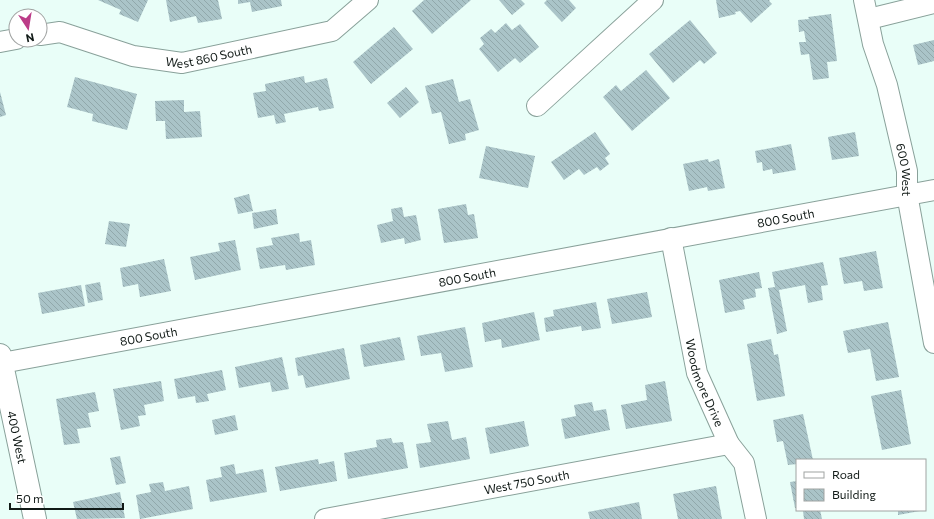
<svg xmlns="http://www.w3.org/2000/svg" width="934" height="519" font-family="Commissioner,sans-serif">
	<defs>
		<pattern id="building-back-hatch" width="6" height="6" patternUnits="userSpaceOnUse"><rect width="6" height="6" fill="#aac4c8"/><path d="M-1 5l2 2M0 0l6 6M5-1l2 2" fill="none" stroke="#91a8ab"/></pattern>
	</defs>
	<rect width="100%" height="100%" fill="#e9fef8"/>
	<g fill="url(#building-back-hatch)">
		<path d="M98,0H148L138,22L119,14L121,10Z"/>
		<path d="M166,0H218L222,19L198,23L196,16L170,22Z"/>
		<path d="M238,0H281L282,6L252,12L250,2L238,4Z"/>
		<path d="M424,0H471L432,34L412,11Z"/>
		<path d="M499,0H521L525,4L512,15Z"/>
		<path d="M547,0H569L576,8L562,22L544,3Z"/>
		<path d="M716,0H770L769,1L772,4L751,23L740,11L735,12L736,14L719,18Z"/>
		<path d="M831,14L837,61L827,62L829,78L813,80L809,54L801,55L799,42H806L804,31L799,32L798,20L809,19L808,17Z"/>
		<path d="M690,20L717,53L704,64L700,60L673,83L649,54Z"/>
		<path d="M506,23L512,30L520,24L539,47L520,63L515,58L498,72L479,49L484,44L480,38L491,29L495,33Z"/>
		<path d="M394,27L413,49L371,84L353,62Z"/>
		<path d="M934,40V61L918,65L913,45Z"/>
		<path d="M646,70L670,98L632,131L603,97L616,85L621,91Z"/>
		<path d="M304,76L305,83L327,78L334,108L319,111L318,107L284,114L286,122L276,124L274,115L258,118L253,93L266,91L265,84Z"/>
		<path d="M75,77L137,94L127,130L92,121L93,114L67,107Z"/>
		<path d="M453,79L459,102L470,99L479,130L465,134L466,140L449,144L441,112L432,114L425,86Z"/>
		<path d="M406,87L419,102L400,118L387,103Z"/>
		<path d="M0,92L6,115L0,117Z"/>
		<path d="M184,100V112L200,111L202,137L166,139L165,121H156L155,101Z"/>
		<path d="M595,132L610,154L605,158L609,164L600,171L597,167L584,175L579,169L564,180L551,162Z"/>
		<path d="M855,132L859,156L832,160L828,137Z"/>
		<path d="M791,144L796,170L773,174L772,169L763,171L762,162L757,163L755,151Z"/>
		<path d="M486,146L535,156L528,188L479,178Z"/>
		<path d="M708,159L709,162L719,159L725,188L708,191L707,187L689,191L683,164Z"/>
		<path d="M249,194L253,211L238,214L234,198Z"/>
		<path d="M466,204L468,215L474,214L478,238L444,243L438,209Z"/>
		<path d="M402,207L404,217L416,215L421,240L405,244L404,238L381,243L377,225L393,221L391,209Z"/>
		<path d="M276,209L278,224L254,229L252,213Z"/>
		<path d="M109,221L130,224L126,247L105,244Z"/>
		<path d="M299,233L300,242L311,240L315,265L286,270L285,265L260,269L256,248L273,245L271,238Z"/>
		<path d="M235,240L241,270L195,280L190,257L220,251L218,243Z"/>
		<path d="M876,251L883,288L864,291L862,281L844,284L839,258Z"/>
		<path d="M164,259L171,291L140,297L138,284L123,287L120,268Z"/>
		<path d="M823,262L828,285L821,286L823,300L808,303L805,285L779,290L787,331L777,334L768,288L775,287L772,272Z"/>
		<path d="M759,272L762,288L755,289L756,297L743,300L745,309L725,313L719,280Z"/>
		<path d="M100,282L103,300L88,303L85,285Z"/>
		<path d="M81,285L85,306L42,314L38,293Z"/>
		<path d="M647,292L652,317L612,324L607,299Z"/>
		<path d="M596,302L601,328L582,331L581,326L546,332L544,318L554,316L553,310Z"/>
		<path d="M534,312L540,340L502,348L501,339L485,342L482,323Z"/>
		<path d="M888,322L899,377L876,381L870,349L848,353L843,331Z"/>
		<path d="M465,327L473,367L445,372L441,353L421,356L417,336Z"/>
		<path d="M400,337L405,360L364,367L360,345Z"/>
		<path d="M771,339L774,355L778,354L785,396L757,401L747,344Z"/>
		<path d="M344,348L350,379L306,388L303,375L298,376L295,358Z"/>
		<path d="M282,357L289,389L272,392L270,382L239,388L235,367Z"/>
		<path d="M222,370L226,390L207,394L209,401L196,403L195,396L178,399L174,379Z"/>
		<path d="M161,381L164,401L144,405L146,415L138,416L140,426L121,430L113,389Z"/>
		<path d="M665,381L672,421L626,429L621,405L647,400L645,385Z"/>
		<path d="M901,390L911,444L882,450L871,396Z"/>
		<path d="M95,392L99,411L88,413L91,427L77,429L80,443L64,445L56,399Z"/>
		<path d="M592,402L594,411L606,409L610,430L565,439L561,419L576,416L574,405Z"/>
		<path d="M803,414L813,460H797V464L788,465L783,441L777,442L773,420Z"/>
		<path d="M235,415L238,430L215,435L212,420Z"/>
		<path d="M448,421L452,440L466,437L470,459L420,468L416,444L431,442L427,424Z"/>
		<path d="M524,421L529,446L490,454L485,428Z"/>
		<path d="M391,438L393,443L403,442L408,468L348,479L344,453L377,447L376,440Z"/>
		<path d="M120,456L126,483L116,485L110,458Z"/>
		<path d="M318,459L319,464L334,461L337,481L280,491L275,467Z"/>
		<path d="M234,464L236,474L263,469L267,492L210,502L206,480L222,477L220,467Z"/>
		<path d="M797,481V508H795L790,482Z"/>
		<path d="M163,482L165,491L189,486L193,509L140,519L136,495L151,492L149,484Z"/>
		<path d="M716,486L722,519H678L673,494Z"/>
		<path d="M120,492L125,518L77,519L73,502Z"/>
		<path d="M639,502L642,519H590L588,512Z"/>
		<path d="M807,510H820L822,519H804L803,511Z"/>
		<path d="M898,510H920V511L898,515Z"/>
	</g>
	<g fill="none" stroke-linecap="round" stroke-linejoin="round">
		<defs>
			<g id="minor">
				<path id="s1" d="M864,0L873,44L887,85L907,171V194L934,343"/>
				<path d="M869,19L934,3"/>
				<path id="s2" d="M40,35L60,32L133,56L182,63L332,31L368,0"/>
				<path d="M0,42L16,39"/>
				<path d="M537,106L653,0"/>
				<path id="s3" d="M671,238L697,373L729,444L744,463L756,519"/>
				<path id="s4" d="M2,363L934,190"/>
				<path id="s5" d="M325,519L729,444"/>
			</g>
			<g id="major">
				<path id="s6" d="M0,355L35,519"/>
			</g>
		</defs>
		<use href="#minor" stroke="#89a19a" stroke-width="22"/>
		<use href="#major" stroke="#89a19a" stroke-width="24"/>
		<use href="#minor" stroke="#fff" stroke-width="20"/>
		<use href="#major" stroke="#fff" stroke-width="22"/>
	</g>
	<g text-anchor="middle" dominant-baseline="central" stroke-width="3" stroke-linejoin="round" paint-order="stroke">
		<g font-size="12" fill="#111a17" stroke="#fff">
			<text stroke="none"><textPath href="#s2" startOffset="174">West 860 South</textPath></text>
			<text stroke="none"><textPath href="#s1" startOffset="175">600 West</textPath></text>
			<text stroke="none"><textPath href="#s4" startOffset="797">800 South</textPath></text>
			<text stroke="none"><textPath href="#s4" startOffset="473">800 South</textPath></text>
			<text stroke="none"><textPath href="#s4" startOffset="149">800 South</textPath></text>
			<text stroke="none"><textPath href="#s3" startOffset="149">Woodmore Drive</textPath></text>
			<text stroke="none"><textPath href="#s6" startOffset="84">400 West</textPath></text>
			<text stroke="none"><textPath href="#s5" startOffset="205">West 750 South</textPath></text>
		</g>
	</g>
	<rect x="796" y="459" width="130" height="52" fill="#ffffff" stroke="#a0a3a2"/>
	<rect x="804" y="472" width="20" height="6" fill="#ffffff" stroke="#a0a3a2"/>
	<text x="832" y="479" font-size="12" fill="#111a17">Road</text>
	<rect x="804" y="489" width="20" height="12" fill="url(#building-back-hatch)" stroke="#a0a3a2"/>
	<text x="832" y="499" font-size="12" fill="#111a17">Building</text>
	<g transform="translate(28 28) rotate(168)"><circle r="19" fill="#ffffff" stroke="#a0a3a2"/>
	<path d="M0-3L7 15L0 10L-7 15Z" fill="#bc3c88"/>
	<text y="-6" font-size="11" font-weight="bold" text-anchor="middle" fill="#111a17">N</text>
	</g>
	<path d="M10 503v6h113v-6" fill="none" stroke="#111a17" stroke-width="2"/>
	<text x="16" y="503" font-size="12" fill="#111a17" stroke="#ffffff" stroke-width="3" paint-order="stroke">50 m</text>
</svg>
